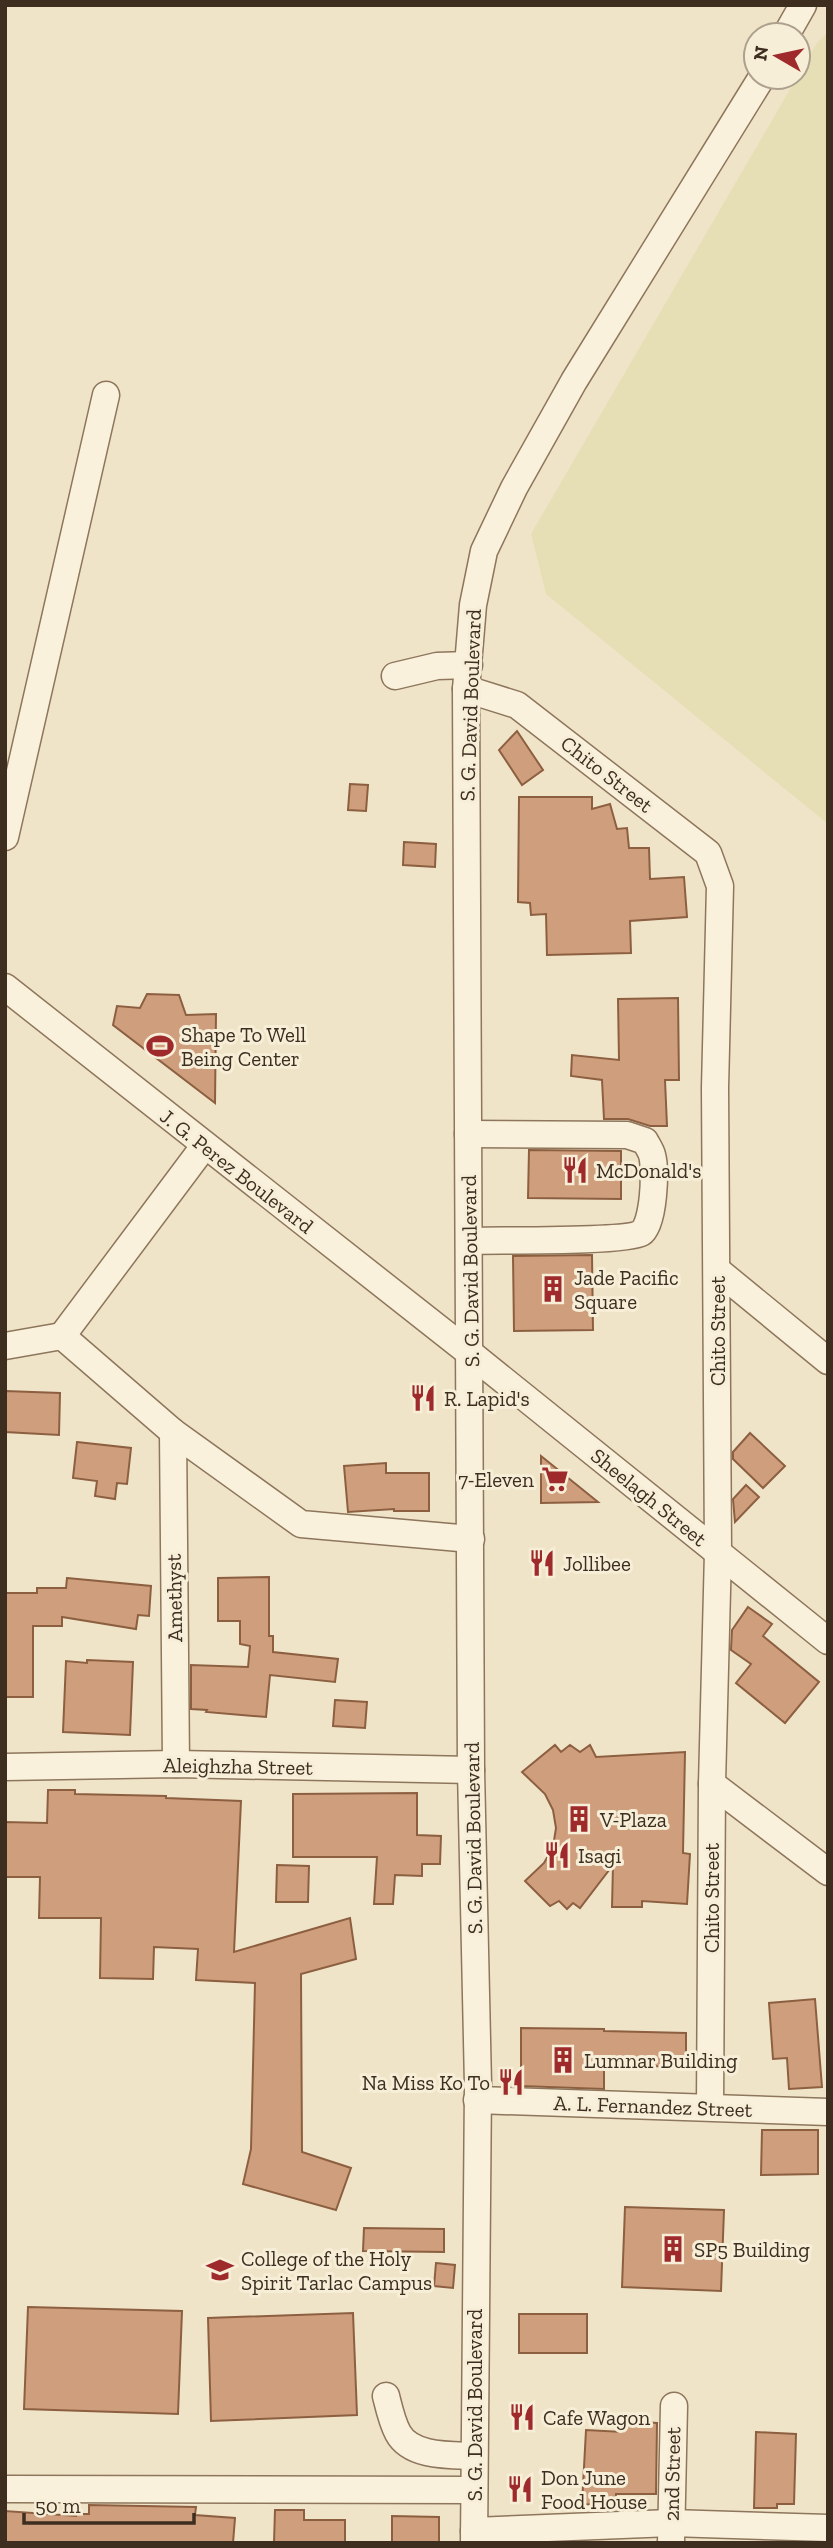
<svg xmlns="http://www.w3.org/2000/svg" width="833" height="2548" font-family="'Zilla Slab',serif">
	<rect width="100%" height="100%" fill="#f0e4c8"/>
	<path fill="#e6deb5" d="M828,32V824L546,594L531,534L817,43Z"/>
	<g fill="#cf9f7d" stroke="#8d5f41" stroke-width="2">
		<path d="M517,731L543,770L522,785L499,750Z"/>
		<path d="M350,784L368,785L366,811L348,810Z"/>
		<path d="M519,797H592V809L610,804L617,829L627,828L629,848H649L650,879L684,877L687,917L630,921L631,953L547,955L546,914L531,915L530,903L518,902Z"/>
		<path d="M404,842L436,844L435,867L403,865Z"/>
		<path d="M147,994L179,995L186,1015L216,1014L215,1103L113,1025L117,1006L140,1008Z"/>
		<path d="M678,998L679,1080H665L667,1126H650L628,1119H604L602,1080L571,1076L572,1055L619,1060L618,999Z"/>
		<path d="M529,1150L621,1151V1199L528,1198Z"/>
		<path d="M592,1255L593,1330L514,1331L513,1256Z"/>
		<path d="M5,1391L60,1393L59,1435L5,1432Z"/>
		<path d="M750,1433L785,1466L763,1488L733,1459V1452Z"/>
		<path d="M77,1442L131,1448L127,1484L117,1483L115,1499L95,1496L97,1481L73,1478Z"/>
		<path d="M541,1456L598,1502L541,1503Z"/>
		<path d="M386,1463V1473H429V1511H394V1509L348,1512L344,1466Z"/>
		<path d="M746,1485L759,1497L735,1522L733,1499Z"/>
		<path d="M269,1577V1636H273V1652L338,1659L335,1682L270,1675L266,1717L206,1712L207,1710L191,1709V1665L248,1667L250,1646L240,1644V1621H218V1578Z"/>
		<path d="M67,1578L151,1586L149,1616L138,1615L136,1629L62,1617V1626H33V1697H5V1593H37V1588H66Z"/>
		<path d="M748,1607L772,1624L763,1636L819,1682L785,1723L736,1683L751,1664L731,1650L732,1630Z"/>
		<path d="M87,1660L133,1662L130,1735L63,1732L66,1661L87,1663Z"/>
		<path d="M335,1700L367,1702L365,1728L333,1726Z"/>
		<path d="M555,1745L561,1752L570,1745L580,1752L590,1745L596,1757L685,1752L683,1853L690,1854L687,1904L642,1901V1907H612L613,1865L580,1908L573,1903L567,1909L559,1901L550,1906L525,1881L544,1863L553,1847L556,1828L553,1810L545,1794L522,1772Z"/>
		<path d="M48,1790H75V1794L166,1796V1798L241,1801L234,1952L350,1918L356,1959L301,1974L302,2152L351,2168L336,2210L243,2184L251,2149L255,1983L196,1980L198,1949L154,1947L153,1979L100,1978L101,1918H39L40,1877H5V1822L47,1823Z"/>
		<path d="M417,1793V1835L441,1836L440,1864H422V1876L395,1875L393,1904H374L377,1857H293V1794Z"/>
		<path d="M277,1865L309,1866L308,1902H276Z"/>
		<path d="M815,1999L822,2087L789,2089L787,2058L773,2059L769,2003Z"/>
		<path d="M521,2028L604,2029V2031L686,2033V2067L604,2065V2089L521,2086Z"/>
		<path d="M762,2130H818V2174L761,2175Z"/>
		<path d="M625,2207L724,2210L721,2291L622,2287Z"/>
		<path d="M364,2228L444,2229V2252L363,2251Z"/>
		<path d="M436,2263L455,2265L453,2288L434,2286Z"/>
		<path d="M28,2307L182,2311L178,2414L24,2409Z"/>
		<path d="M353,2313L357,2415L211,2421L208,2318Z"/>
		<rect x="519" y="2314" width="68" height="39"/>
		<path d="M624,2421L657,2423L656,2494H616L615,2506L582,2504L586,2430L623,2432Z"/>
		<path d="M756,2432L796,2434L794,2504H777V2508H754Z"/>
		<path d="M89,2505L196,2507L195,2515L235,2518L233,2543H5V2511L76,2516V2514H89Z"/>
		<path d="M275,2510H304V2520H345V2543H274Z"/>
		<path d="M392,2516L439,2517V2543H392Z"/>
	</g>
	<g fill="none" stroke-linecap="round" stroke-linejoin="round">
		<defs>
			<g id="minor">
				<path d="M786,35L803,5"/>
				<path d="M395,676L437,666L469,665"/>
				<path d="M466,689L517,705L708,853L720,886L715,1088L718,1552L712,1784L710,2107"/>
				<path d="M5,837L106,395"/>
				<path d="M5,987L471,1354L828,1641"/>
				<path d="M468,1134L627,1135L645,1141C647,1145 651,1151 652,1155C656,1169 654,1225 641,1233C626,1242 496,1240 469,1241"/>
				<path d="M717,1270L828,1361"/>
				<path d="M62,1336L205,1145"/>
				<path d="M5,1346L62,1336L173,1432L301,1524L471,1539"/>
				<path d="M173,1432L176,1764"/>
				<path d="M5,1767L176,1764L471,1770"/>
				<path d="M712,1784L828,1872"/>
				<path d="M477,2100L828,2112"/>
				<path d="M386,2396C389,2408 392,2422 398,2433C411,2457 450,2455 474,2456"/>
				<path d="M5,2489L473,2490"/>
				<path d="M474,2531L671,2523L828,2528"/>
				<path d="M474,2543L478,2085L471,1770L466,689L473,605L484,551L514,488L574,381L762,77"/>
				<path d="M671,2543L674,2406"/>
			</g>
		</defs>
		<use href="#minor" stroke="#8d765c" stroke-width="29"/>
		<use href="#minor" stroke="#faf1dc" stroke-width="26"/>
	</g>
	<defs>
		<symbol id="stadium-bare" viewBox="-9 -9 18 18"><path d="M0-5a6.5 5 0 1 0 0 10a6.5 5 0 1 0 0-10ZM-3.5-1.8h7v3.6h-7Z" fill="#9e2a2b" stroke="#f7eed8" stroke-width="2.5" paint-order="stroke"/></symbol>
		<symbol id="restaurant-bare" viewBox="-9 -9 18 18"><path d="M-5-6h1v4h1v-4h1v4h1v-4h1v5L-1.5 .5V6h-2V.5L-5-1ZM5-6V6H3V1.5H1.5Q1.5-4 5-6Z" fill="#9e2a2b" stroke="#f7eed8" stroke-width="2.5" paint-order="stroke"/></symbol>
		<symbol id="building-bare" viewBox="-9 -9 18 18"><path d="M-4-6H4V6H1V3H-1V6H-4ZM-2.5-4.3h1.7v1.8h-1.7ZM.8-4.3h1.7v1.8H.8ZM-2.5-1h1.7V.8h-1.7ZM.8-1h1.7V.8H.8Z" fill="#9e2a2b" stroke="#f7eed8" stroke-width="2.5" paint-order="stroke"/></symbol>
		<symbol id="supermarket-bare" viewBox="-9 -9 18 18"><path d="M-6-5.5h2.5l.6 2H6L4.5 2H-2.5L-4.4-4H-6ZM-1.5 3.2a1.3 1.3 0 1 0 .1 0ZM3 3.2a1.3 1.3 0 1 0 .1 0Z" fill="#9e2a2b" stroke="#f7eed8" stroke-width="2.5" paint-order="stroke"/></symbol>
		<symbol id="university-bare" viewBox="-9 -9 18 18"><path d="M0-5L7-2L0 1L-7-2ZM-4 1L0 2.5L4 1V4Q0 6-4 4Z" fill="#9e2a2b" stroke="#f7eed8" stroke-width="2.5" paint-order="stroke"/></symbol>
	</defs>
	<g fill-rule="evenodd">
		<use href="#stadium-bare" x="141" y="1027" width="38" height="38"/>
		<use href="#restaurant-bare" x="556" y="1151" width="38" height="38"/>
		<use href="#building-bare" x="534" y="1270" width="38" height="38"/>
		<use href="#restaurant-bare" x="404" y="1379" width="38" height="38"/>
		<use href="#supermarket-bare" x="536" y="1460" width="38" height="38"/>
		<use href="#restaurant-bare" x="523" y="1544" width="38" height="38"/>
		<use href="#building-bare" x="560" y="1800" width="38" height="38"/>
		<use href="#restaurant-bare" x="538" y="1836" width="38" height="38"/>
		<use href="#building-bare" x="544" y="2041" width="38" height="38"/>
		<use href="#restaurant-bare" x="492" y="2063" width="38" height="38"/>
		<use href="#building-bare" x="654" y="2230" width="38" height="38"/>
		<use href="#university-bare" x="201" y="2251" width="38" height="38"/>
		<use href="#restaurant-bare" x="503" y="2398" width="38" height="38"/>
		<use href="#restaurant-bare" x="501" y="2470" width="38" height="38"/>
	</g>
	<g text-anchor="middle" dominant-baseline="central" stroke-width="6" stroke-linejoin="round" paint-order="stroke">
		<g font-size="21" fill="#3d2e20" stroke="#f7eed8">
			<text transform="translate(470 705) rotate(-88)">S. G. David Boulevard</text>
			<text transform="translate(607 774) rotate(38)">Chito Street</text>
			<text transform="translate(237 1171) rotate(38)">J. G. Perez Boulevard</text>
			<text transform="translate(470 1271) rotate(-91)">S. G. David Boulevard</text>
			<text transform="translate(717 1331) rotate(-90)">Chito Street</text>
			<text transform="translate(649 1497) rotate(39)">Sheelagh Street</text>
			<text transform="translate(174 1598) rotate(-91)">Amethyst</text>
			<text transform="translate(238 1766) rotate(1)">Aleighzha Street</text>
			<text transform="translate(473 1838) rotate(-91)">S. G. David Boulevard</text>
			<text transform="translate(711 1898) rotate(-90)">Chito Street</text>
			<text transform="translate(653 2106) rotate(2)">A. L. Fernandez Street</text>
			<text transform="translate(474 2405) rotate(-90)">S. G. David Boulevard</text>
			<text transform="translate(672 2474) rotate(-89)">2nd Street</text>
		</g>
		<g font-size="21" fill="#3d2e20" stroke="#f7eed8" text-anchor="start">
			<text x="181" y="1034">Shape To Well<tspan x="181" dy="24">Being Center</tspan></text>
			<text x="596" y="1170">McDonald's</text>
			<text x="574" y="1277">Jade Pacific<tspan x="574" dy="24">Square</tspan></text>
			<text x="444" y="1398">R. Lapid's</text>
			<text x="534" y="1479" text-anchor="end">7-Eleven</text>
			<text x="563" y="1563">Jollibee</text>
			<text x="600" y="1819">V-Plaza</text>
			<text x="578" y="1855">Isagi</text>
			<text x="584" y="2060">Lumnar Building</text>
			<text x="490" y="2082" text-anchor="end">Na Miss Ko To</text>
			<text x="694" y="2249">SP5 Building</text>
			<text x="241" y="2258">College of the Holy<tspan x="241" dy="24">Spirit Tarlac Campus</tspan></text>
			<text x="543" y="2417">Cafe Wagon</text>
			<text x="541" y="2477">Don June<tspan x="541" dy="24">Food House</tspan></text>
		</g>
	</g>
	<rect width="833" height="2548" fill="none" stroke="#3d2e20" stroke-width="14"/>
	<g transform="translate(777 56) rotate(279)"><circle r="33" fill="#f7eed8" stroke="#ada18e" stroke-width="2"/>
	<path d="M0-5L12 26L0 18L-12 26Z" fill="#9e2a2b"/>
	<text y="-10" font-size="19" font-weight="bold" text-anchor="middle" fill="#3d2e20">N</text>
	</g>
	<path d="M24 2513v10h170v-10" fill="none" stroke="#3d2e20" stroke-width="3.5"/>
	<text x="35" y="2513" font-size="21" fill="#3d2e20" stroke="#f7eed8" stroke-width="5" paint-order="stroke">50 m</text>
</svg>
